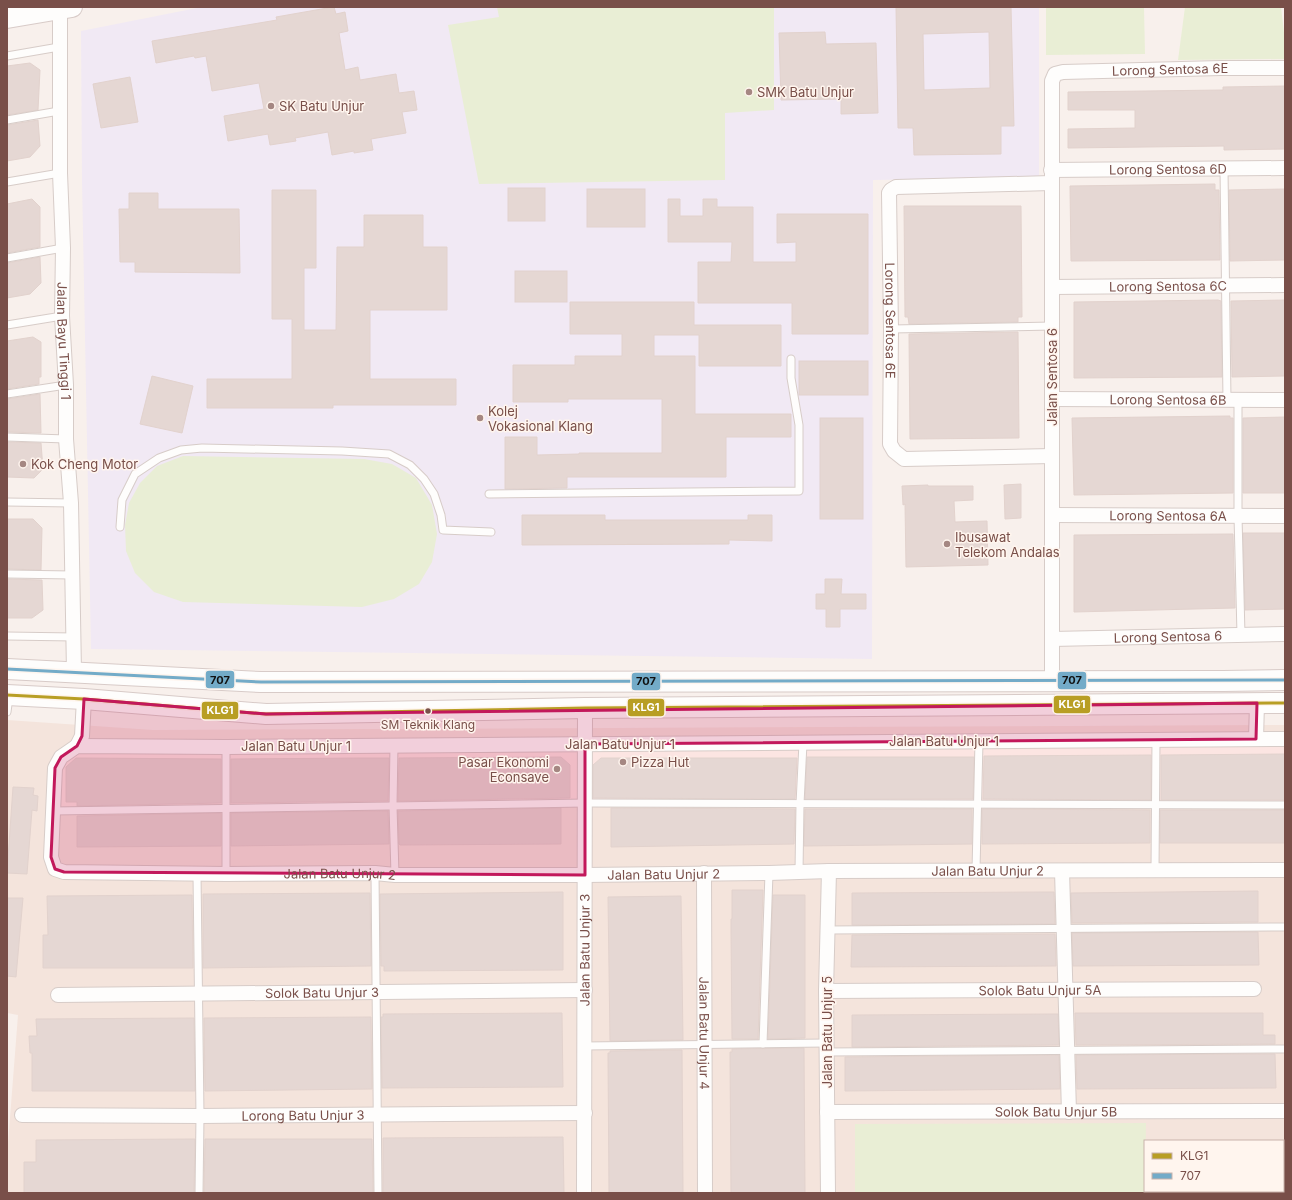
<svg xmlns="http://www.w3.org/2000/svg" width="1292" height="1200" font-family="Inter,sans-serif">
	<rect width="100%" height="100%" fill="#f8f0ec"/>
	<path fill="#f4e4dc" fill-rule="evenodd" d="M7,720L153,730L1285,725V1193H7V1156L18,1015L7,1013ZM1145,1141H1283V1191H1145Z"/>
	<path fill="#fce5e2" d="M1285,743V801H576L208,805L59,808V770L65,760L79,751Z"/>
	<path fill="#f1e9f4" d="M202,7H1039V177L873,180L872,659L91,649L82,181L81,31Z"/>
	<g fill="#e9eed5">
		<path d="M497,7H774V110L725,113V180L479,184L448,25L499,17Z"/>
		<path d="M1046,7H1144L1145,54L1046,55Z"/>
		<path d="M1185,7H1281L1285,41V59L1178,60Z"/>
		<path d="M183,456L364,459L392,464L416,478L432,505L437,534L432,562L419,584L394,599L362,607L183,602L154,592L135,573L126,551L125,525L129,503L140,483L157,466Z"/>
		<path d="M1146,1123L1145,1191H1146V1193H855V1124Z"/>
	</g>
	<g fill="#e5d7d3" stroke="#e2d2cd" fill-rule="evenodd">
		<path d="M333,7H334L336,14L345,12L348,31L339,33L345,70L358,67L360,80L396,74L399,93L414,91L417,110L402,112L406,133L371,139L373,150L354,153V151L332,155L328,132L295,138L296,141L270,145L268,134L228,141L224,116L264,109L259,83L212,91L206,56L195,58L194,56L156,63L152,41L277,20L276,17Z"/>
		<path d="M896,7H1011L1014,126H1001V154L914,155L913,128H898ZM989,32L990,88L924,90L923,34Z"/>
		<path d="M825,32L826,44L876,43L878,113L841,114V99L781,100L779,33Z"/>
		<path d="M30,63L40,70L38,110L7,115V66Z"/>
		<path d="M130,77L138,122L101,128L93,84Z"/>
		<path d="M1285,86V149L1224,150V146L1068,148V129L1135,128V110H1068V92L1223,90V87Z"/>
		<path d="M38,120L40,146L30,157L7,161V125Z"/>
		<path d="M1215,184V190H1219L1220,260L1071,261L1070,186Z"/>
		<rect x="508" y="188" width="37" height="33"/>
		<rect x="587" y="189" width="58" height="38"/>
		<path d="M1285,189V260L1230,261L1229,190Z"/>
		<path d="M272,190H316V268H304V330H336L337,247H364V215H423V247H447V310H370V379H456V405H333V408H207V379H292V319H272Z"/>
		<path d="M129,193H158V209H239L240,273L135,272V262H120L119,209H129Z"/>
		<path d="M32,199L40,207V247L7,253V204Z"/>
		<path d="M668,199H680V216H703V199H717V207H753V262H796V242L777,243V214H868V334H792V303H698V262H731L732,242H668Z"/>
		<path d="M904,206H1021L1022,317H1018V322L909,324L908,317H905Z"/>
		<path d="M40,257L41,283L30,294L7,298V263Z"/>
		<rect x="515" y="271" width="52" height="31"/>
		<path d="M1218,300L1221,301L1222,377L1074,378V302Z"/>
		<path d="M1285,300V376L1232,377L1231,301Z"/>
		<path d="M570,302H694V325H781V366H699V335H654V356H695V414H791V437H726V477H567V488L505,489V437H537V455L579,454V453H662V399H568V402H513V365H575V356H622V334H570Z"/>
		<path d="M1018,332L1019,438L910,439L909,334Z"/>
		<path d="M33,337L41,342V377H39V384L7,389V341Z"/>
		<rect x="799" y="361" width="69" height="34"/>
		<path d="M152,376L193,386L182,433L140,424Z"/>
		<path d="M40,394L41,433L7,432V399Z"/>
		<path d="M1230,416V418H1233V493L1074,495L1072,418Z"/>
		<path d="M1285,417V493H1243V418Z"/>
		<rect x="820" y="418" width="43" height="101"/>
		<path d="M7,442L41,443L43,469L34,478L7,477Z"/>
		<path d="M1021,484V518L1005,519L1004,485Z"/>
		<path d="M928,485V486H973V500L954,501L955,522L987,521L988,565L906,567L905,504L903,505L902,486Z"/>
		<path d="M522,515H605V520H748V515H772V541L729,540V544L522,545Z"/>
		<path d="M7,519H33L42,528L41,570L7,569Z"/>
		<path d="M1243,533H1285V609L1245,610Z"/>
		<path d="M1233,534L1235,608L1074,612V535Z"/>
		<path d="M7,579L42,580L43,610L32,618H7Z"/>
		<path d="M825,579H842L841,594H866V609H840V627H826V609H816V594H825Z"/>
		<path d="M1285,754V800H1161V755Z"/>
		<path d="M1151,755V800L983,799L984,756Z"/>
		<path d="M561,757L570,765V798L398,801L399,758Z"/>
		<path d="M807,757H974L973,799H805Z"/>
		<path d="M76,758L221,759V803L77,806V802H66V767Z"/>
		<path d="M361,758H389L388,801L231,803V759Z"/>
		<path d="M601,758H797L795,799L593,798V765Z"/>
		<path d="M13,787L34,788L33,795L38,796L37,811L32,810L27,874L7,873Z"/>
		<path d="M561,808V844L400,845L399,844L398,811Z"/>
		<path d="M611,808L795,809L794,844L611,847Z"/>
		<path d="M805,809H972V844L804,846Z"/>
		<path d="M982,809L1150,810V843L982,844Z"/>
		<rect x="1160" y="810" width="125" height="33"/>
		<path d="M388,811L389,844L231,846V813Z"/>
		<path d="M221,813V846L77,847V816Z"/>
		<path d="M732,890H763L758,1039H732L731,931V919H732Z"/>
		<path d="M1258,891V922L1072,923L1071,893Z"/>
		<path d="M563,892V970L384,971V966H381L380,894Z"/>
		<path d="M1044,892H1054L1055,924L852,925V893Z"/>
		<path d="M370,893L371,966L203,968V894Z"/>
		<path d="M192,895L193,968H43V935H48L47,896Z"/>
		<path d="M773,895H805V1038L768,1039Z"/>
		<path d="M681,896L683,1040L610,1041L608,897Z"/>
		<path d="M7,898H23L16,977L7,976Z"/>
		<path d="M1258,932L1259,965L1073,966L1072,933Z"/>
		<path d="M1055,934L1056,966L851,967L852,935Z"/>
		<path d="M562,1013L563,1087L382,1088L381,1017H383V1014Z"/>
		<path d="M1075,1013H1263V1035H1275V1044L1076,1045Z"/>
		<path d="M1053,1014H1058L1059,1045L852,1047V1015Z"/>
		<path d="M371,1017L372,1089L205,1091L204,1018Z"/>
		<path d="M194,1018L195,1091H32V1053H30L29,1036H37L36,1019Z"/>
		<path d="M804,1048L805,1193H731L730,1052H732V1049Z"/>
		<path d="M682,1050L683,1193H609L608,1053H610V1051Z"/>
		<path d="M1275,1054L1276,1088L1077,1089L1076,1055Z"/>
		<path d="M1059,1055L1060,1089L845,1091V1057Z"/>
		<path d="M563,1137L564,1193H383V1138Z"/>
		<path d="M193,1139H195L194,1193H24V1162H36V1140Z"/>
		<path d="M205,1139H372L373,1193H204Z"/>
	</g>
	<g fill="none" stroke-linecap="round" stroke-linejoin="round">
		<defs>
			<g id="lane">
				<path d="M7,56L59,47"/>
				<path d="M7,120L59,111"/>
				<path d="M1224,169L1227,400"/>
				<path d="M7,182L60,173"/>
				<path d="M7,258L63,248"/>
				<path d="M7,325L62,316"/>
				<path d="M891,329L1052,326"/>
				<path d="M7,394L66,385"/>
				<path d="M1238,400V516L1241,635"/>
				<path d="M7,437L66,439"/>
				<path d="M489,494L799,491V425L791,378V359"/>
				<path d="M7,502L71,503"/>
				<path d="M120,527L122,500L135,474L159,458L181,450L202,448L342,451L389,454L410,465L424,479L434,494L441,515L443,530L491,532"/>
				<path d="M7,574L72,575"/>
				<path d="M7,636L74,637"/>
				<path d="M7,712L9,697"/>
				<path d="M394,746L393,806L395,875"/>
				<path d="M226,747V874"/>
				<path d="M53,811L585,803L1285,805"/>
				<path d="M1155,870L1156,740"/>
				<path d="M976,871L979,741"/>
				<path d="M799,872L800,804L803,743"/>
				<path d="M375,873L378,1193"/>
				<path d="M197,874L200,1116L199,1193"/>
				<path d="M828,930L1285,927"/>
				<path d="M763,1044L769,873"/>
				<path d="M585,1046L826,1043"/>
				<path d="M826,1052L1285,1049"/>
				<path d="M1283,1171H1285"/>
			</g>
			<g id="street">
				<path id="s1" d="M60,9V173L63,248L62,316L66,385V439L71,503L74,672"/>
				<path id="s2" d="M1051,170L1285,168"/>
				<path id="s3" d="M1051,183L896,187L891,190L889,193L891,329L890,444L894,451L904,459L1052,456"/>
				<path id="s4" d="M1052,287L1285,285"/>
				<path id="s5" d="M1052,399L1285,400"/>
				<path id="s6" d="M1052,515L1285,516"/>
				<path id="s7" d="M1052,639L1285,634"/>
				<path id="s8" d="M1052,681V81L1055,74L1063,72L1221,68H1285"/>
				<path d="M1256,739L1257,703"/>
				<path id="s9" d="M1285,739L226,747L77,746L61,757L55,768L51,857L55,869L64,872L226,874L375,873L395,875H585L769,873L829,871L1285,870"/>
				<path d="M77,746L82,736L84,699"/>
				<path d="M1062,871L1069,1112"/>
				<path id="s10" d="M704,873L705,1193"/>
				<path id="s11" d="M826,991L1254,989"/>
				<path id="s12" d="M58,995L585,990"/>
				<path id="s13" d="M827,1112L1285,1111"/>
				<path id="s14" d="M22,1115L200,1116L585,1113"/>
				<path id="s15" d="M584,1193L585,708"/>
				<path d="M828,1193L826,991L829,871"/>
			</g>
			<g id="secondary">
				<path d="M7,18L72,7"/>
				<path d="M7,669L261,682L1223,681L1285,680"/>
				<path d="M7,695L84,699L266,714L585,708L1285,703"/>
			</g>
		</defs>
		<use href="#lane" stroke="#d7ccc8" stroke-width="9"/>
		<use href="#street" stroke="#d7ccc8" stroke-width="16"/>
		<use href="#secondary" stroke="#d8cbc8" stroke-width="22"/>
		<use href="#lane" stroke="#fefdfc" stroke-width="7"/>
		<use href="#street" stroke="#fefdfc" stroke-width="14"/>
		<use href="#secondary" stroke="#fefdfc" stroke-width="20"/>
		<defs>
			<path id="bus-1" d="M7,695L84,699L266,714L585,708L1285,703"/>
			<path id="bus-2" d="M7,669L261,682L1285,680"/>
		</defs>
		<use href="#bus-1" stroke="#fff5ee" stroke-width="6"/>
		<use href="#bus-2" stroke="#fff5ee" stroke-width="6"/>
		<use href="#bus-1" stroke="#b89e24" stroke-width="3"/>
		<use href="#bus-2" stroke="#73abc8" stroke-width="3"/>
	</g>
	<path fill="#c2185b" fill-opacity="0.2" stroke="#c2185b" stroke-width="3" stroke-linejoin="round" d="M84,699L266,714L1257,703L1256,739L585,744V875L64,872L55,869L51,857L55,768L61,757L77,746L82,736Z"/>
	<g fill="#a58782" stroke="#fff5ee" stroke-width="1.5">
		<circle cx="749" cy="92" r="4"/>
		<circle cx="271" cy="106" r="4"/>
		<circle cx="480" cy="418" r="4"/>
		<circle cx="23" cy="464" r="4"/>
		<circle cx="947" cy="544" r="4"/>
		<circle cx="623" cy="762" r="4"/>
		<circle cx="557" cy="769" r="4"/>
	</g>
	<circle fill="#794f49" stroke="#fff5ee" stroke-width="1.5" cx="428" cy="711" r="3.5"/>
	<g text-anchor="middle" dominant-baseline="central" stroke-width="3" stroke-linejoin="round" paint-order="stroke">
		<g font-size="12" fill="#794f49" stroke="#fff5ee">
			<text x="428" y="724">SM Teknik Klang</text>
		</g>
		<g font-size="13" fill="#794f49" stroke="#fff5ee">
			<text stroke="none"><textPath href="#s8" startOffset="723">Lorong Sentosa 6E</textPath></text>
			<text stroke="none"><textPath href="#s2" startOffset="117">Lorong Sentosa 6D</textPath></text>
			<text stroke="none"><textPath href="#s4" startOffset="116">Lorong Sentosa 6C</textPath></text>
			<text stroke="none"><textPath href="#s3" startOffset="292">Lorong Sentosa 6E</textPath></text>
			<text stroke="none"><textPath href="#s1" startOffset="332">Jalan Bayu Tinggi 1</textPath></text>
			<text transform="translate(1052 377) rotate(-90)">Jalan Sentosa 6</text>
			<text stroke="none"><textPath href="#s5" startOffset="116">Lorong Sentosa 6B</textPath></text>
			<text stroke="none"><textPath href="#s6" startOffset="116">Lorong Sentosa 6A</textPath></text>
			<text stroke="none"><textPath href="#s7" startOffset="116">Lorong Sentosa 6</textPath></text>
			<text x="944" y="741">Jalan Batu Unjur 1</text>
			<text x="620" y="744">Jalan Batu Unjur 1</text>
			<text x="296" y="746">Jalan Batu Unjur 1</text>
			<text stroke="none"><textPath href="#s9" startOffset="2275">Jalan Batu Unjur 2</textPath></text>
			<text stroke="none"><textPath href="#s9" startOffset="1627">Jalan Batu Unjur 2</textPath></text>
			<text stroke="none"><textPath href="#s9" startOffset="1951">Jalan Batu Unjur 2</textPath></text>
			<text stroke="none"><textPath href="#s15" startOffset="243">Jalan Batu Unjur 3</textPath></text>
			<text stroke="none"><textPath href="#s11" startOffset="214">Solok Batu Unjur 5A</textPath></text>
			<text stroke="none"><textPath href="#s12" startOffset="264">Solok Batu Unjur 3</textPath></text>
			<text transform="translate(827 1032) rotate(-90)">Jalan Batu Unjur 5</text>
			<text stroke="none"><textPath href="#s10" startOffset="160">Jalan Batu Unjur 4</textPath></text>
			<text stroke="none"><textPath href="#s13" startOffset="229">Solok Batu Unjur 5B</textPath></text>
			<text stroke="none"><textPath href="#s14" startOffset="281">Lorong Batu Unjur 3</textPath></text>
		</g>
		<g font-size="13" fill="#794f49" stroke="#fff5ee" text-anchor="start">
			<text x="757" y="92">SMK Batu Unjur</text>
			<text x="279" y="106">SK Batu Unjur</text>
			<text x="488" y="411">Kolej<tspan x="488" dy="15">Vokasional Klang</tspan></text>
			<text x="31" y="464">Kok Cheng Motor</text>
			<text x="955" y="537">Ibusawat<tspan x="955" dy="15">Telekom Andalas</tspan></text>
			<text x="549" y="762" text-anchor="end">Pasar Ekonomi<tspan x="549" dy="15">Econsave</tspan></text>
			<text x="631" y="762">Pizza Hut</text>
		</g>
	</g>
	<g stroke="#fff5ee" stroke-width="1.5">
		<rect x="205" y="670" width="30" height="19" rx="4" fill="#73abc8"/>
		<rect x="1057" y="671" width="30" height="19" rx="4" fill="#73abc8"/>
		<rect x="631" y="672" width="30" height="19" rx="4" fill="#73abc8"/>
		<rect x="1053" y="695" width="38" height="19" rx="4" fill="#b89e24"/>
		<rect x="627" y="698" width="38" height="19" rx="4" fill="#b89e24"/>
		<rect x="201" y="701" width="38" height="19" rx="4" fill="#b89e24"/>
	</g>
	<g font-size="11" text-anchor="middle" font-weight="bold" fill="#fff">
		<text x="1072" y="708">KLG1</text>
		<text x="646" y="711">KLG1</text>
		<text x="220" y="714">KLG1</text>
	</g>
	<g font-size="11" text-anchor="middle" font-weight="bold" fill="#111">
		<text x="220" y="684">707</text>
		<text x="1072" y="684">707</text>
		<text x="646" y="685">707</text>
	</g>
	<rect width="1292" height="1200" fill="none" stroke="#794f49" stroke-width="16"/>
	<rect x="1144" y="1140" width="140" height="52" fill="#fff5ee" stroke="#c9b3ac"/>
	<rect x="1152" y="1153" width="20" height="6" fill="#b89e24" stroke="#c9b3ac"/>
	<text x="1180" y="1160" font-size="12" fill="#794f49">KLG1</text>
	<rect x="1152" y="1173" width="20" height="6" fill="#73abc8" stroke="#c9b3ac"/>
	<text x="1180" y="1180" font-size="12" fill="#794f49">707</text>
</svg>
